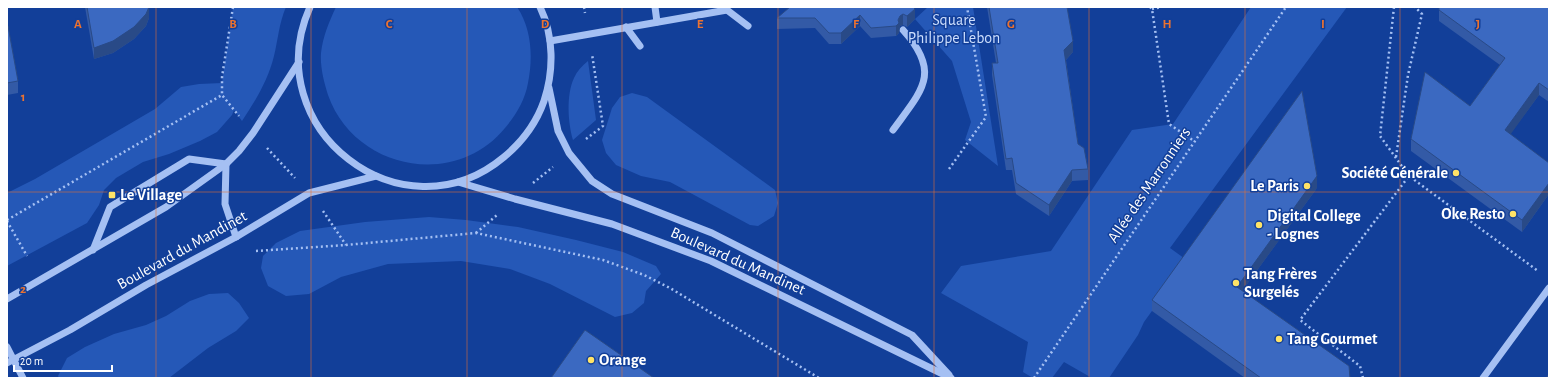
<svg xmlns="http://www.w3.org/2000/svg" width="1556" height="385" font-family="'Alegreya Sans',sans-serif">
	<rect width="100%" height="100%" fill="#123f99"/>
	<g fill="#2558b7">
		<path d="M233,7H286C279,23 278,40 274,56C268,80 256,100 242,121L234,110L232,115L217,132L200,141L169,154L143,162L116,178L104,190L99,205L87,223L7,266V193L35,179L155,109L181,87L199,84L222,83Z"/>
		<path d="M336,7H517C532,29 533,58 528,83C525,100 516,115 505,128C454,190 354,169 328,95C324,82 320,67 321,53C323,36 329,22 336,7Z"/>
		<path d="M928,7H973L998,166L965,140L971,122L952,61L915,19Z"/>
		<path d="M1251,7H1347L1170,248L1188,261L1144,322L1138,335L1109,378H1092L1064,362L1052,378H1033L1023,372L1028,342L941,293L961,266L1051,251L1132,130L1173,124Z"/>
		<path d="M588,61L596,120L573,140C568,123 566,95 574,78C577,71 582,66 588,61Z"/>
		<path d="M632,93L647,97L775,190L778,203L774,216L758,226L750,225L670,182L641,176L616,165L606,153L602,140L612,108L620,97Z"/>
		<path d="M429,217L466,220L518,227L576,240L623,252L656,266L661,274L646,291L644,303L632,313L615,317L550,284L510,269L461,261L388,264L341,277L309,294L286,296L268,286L261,268L263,256L276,243L300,231L365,222Z"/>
		<path d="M228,293L239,303L249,318L236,331L208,348L169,378H59L58,376L67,358L85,347L114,334L146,325L166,316L190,301L209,294Z"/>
	</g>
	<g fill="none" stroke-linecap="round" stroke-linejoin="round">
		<g stroke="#a5c0f3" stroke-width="2.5" stroke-dasharray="2 3" stroke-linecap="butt">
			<path d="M233,7L222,77V95L239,116"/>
			<path d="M584,7L585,13"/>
			<path d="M1150,7L1152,9L1169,124L1194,141"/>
			<path d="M1394,7L1380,136L1409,176"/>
			<path d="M1152,9L1161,7"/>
			<path d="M586,139L603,126L592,54"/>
			<path d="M267,148L295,178"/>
			<path d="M1396,157L1408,75L1422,14L1415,7"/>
			<path d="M949,169L986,117L967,7"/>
			<path d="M533,183L553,167"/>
			<path d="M323,211L346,245"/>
			<path d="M7,220L222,95"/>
			<path d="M7,221L27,256"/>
			<path d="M476,233L497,215"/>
			<path d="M256,251L346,245L476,233L603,260L644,275L670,288L819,378"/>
			<path d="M1034,378L1286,7"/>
			<path d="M1363,378L1360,366L1300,320L1409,176L1538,271"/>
		</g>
		<g stroke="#a5c0f3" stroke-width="7">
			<path d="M310,7C256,128 402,242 504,157C522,142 536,124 544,101C554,71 554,36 540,7"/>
			<path d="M655,7L657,22"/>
			<path d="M727,10L748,26"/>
			<path d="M626,27L640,46"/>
			<path d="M550,41L727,10"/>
			<path d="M549,88L558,131L569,153L592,181L612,194L712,233L912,335L949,375"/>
			<path d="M893,130C922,90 942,73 903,30"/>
			<path d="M226,164L225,204L236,237"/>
			<path d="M458,182L515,199L612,224L711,261L951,378"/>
			<path d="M93,250L110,207L189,159L226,164"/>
			<path d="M7,299L166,207L226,164L239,151L253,133L299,62"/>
			<path d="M7,347L23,378"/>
			<path d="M7,363L70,330L146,285L236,237L309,193L376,176"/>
			<path d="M1483,378L1549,288"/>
		</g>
	</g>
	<g fill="#335aa6">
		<path d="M85,7H149V18L146,26L134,39L113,53L94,59Z"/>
		<path d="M913,7L915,19L907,27L903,25L900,26L899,33L896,36L871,38L860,26L841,44H829L815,28L777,29V18Z"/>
		<path d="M987,7H1067L1073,52L1066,60L1078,144L1088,169V180L1072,181L1049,216L1016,194L1012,170H1006L992,75V63H996Z"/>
		<path d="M1549,7V102L1539,95L1510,134L1549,163V194L1522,232L1411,151V139L1470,106L1500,65L1439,21V10Z"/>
		<path d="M7,26L18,81V93L7,95Z"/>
		<path d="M1317,188L1242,291L1350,378H1245L1152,311V300Z"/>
	</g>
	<g fill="#294a87">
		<path d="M149,7V18L146,26L134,39L113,53L94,59V48Z"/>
		<path d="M915,9V19L907,27V16Z"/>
		<path d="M903,14V25L900,26L899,33L896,36V26L900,16Z"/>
		<path d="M860,15V26L841,44V33Z"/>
		<path d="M1073,41V52L1064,62V50Z"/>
		<path d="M1539,83V95L1505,142V130Z"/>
		<path d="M1072,170V181L1049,216V205Z"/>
		<path d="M1317,176V188L1237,298V287Z"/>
		<path d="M1549,183V194L1522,232V220Z"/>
	</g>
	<g fill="#3b69c1" stroke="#294a87">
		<path d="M87,7H149L146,14L134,27L113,41L94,48Z"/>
		<path d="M790,7H913L915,9L907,16L903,14L900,16L898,20L899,23L896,26L871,28L860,15L841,33H829L815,18H777Z"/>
		<path d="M989,7H1067L1073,41L1064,50L1078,144L1084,148L1088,169L1072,170L1049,205L1016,183L1012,158L1006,159L992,63H998Z"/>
		<path d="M1439,7H1549V90L1539,83L1505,130L1549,163V183L1522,220L1411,139L1425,72L1470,106L1505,58L1439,10Z"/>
		<path d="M7,26H8L18,81L7,83Z"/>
		<path d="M1302,91L1317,176L1237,287L1349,366L1350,378H1261L1152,300Z"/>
		<path d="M585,330L654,378H551Z"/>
		<path d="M1549,374V378H1546Z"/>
	</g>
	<path fill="none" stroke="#eb7230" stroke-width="1" stroke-opacity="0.55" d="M156,7V378M311,7V378M467,7V378M622,7V378M778,7V378M934,7V378M1089,7V378M1245,7V378M1400,7V378M7,192H1549"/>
	<g fill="#ffe367" stroke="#123f99" stroke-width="1.5">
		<circle cx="1456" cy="173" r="4"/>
		<circle cx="1307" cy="186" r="4"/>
		<rect x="108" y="191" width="8" height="8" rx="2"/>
		<circle cx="1513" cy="214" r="4"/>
		<circle cx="1259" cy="225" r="4"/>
		<circle cx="1236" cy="283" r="4"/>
		<circle cx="1279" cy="339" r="4"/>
		<circle cx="591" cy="360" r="4"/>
	</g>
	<g text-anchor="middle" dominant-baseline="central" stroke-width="3" stroke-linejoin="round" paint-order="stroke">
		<g font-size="16" fill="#cddefd" stroke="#123f99">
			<text x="954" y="20">Square<tspan x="954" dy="18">Philippe Lebon</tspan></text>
		</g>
		<g font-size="16" font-weight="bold" fill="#fff" stroke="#123f99" text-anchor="start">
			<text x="1448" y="173" text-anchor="end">Société Générale</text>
			<text x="1299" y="186" text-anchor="end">Le Paris</text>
			<text x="120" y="195">Le Village</text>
			<text x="1505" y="214" text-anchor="end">Oke Resto</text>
			<text x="1267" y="216">Digital College<tspan x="1267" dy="18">- Lognes</tspan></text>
			<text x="1244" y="274">Tang Frères<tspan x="1244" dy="18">Surgelés</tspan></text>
			<text x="1287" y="339">Tang Gourmet</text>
			<text x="599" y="360">Orange</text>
		</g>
		<g font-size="16" fill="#fff" stroke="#123f99">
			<text transform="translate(1149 185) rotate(-56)">Allée des Marronniers</text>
			<text transform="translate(182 250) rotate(-29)">Boulevard du Mandinet</text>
			<text transform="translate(738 261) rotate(24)">Boulevard du Mandinet</text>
		</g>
	</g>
	<g font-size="13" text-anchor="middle" font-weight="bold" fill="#eb7230" stroke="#123f99" stroke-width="3" stroke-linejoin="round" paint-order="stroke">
		<text x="78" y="28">A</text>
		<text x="233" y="28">B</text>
		<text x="389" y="28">C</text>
		<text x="545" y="28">D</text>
		<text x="700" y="28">E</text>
		<text x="856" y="28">F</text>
		<text x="1011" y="28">G</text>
		<text x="1167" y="28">H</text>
		<text x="1323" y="28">I</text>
		<text x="1478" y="28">J</text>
		<text x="23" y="101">1</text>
		<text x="23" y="293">2</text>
	</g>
	<rect width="1556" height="385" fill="none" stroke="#ffffff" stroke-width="16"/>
	<path d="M14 365v6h98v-6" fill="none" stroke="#ffffff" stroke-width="2"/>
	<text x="20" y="365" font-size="12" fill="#ffffff" stroke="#123f99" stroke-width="3" paint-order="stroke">20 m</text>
</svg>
